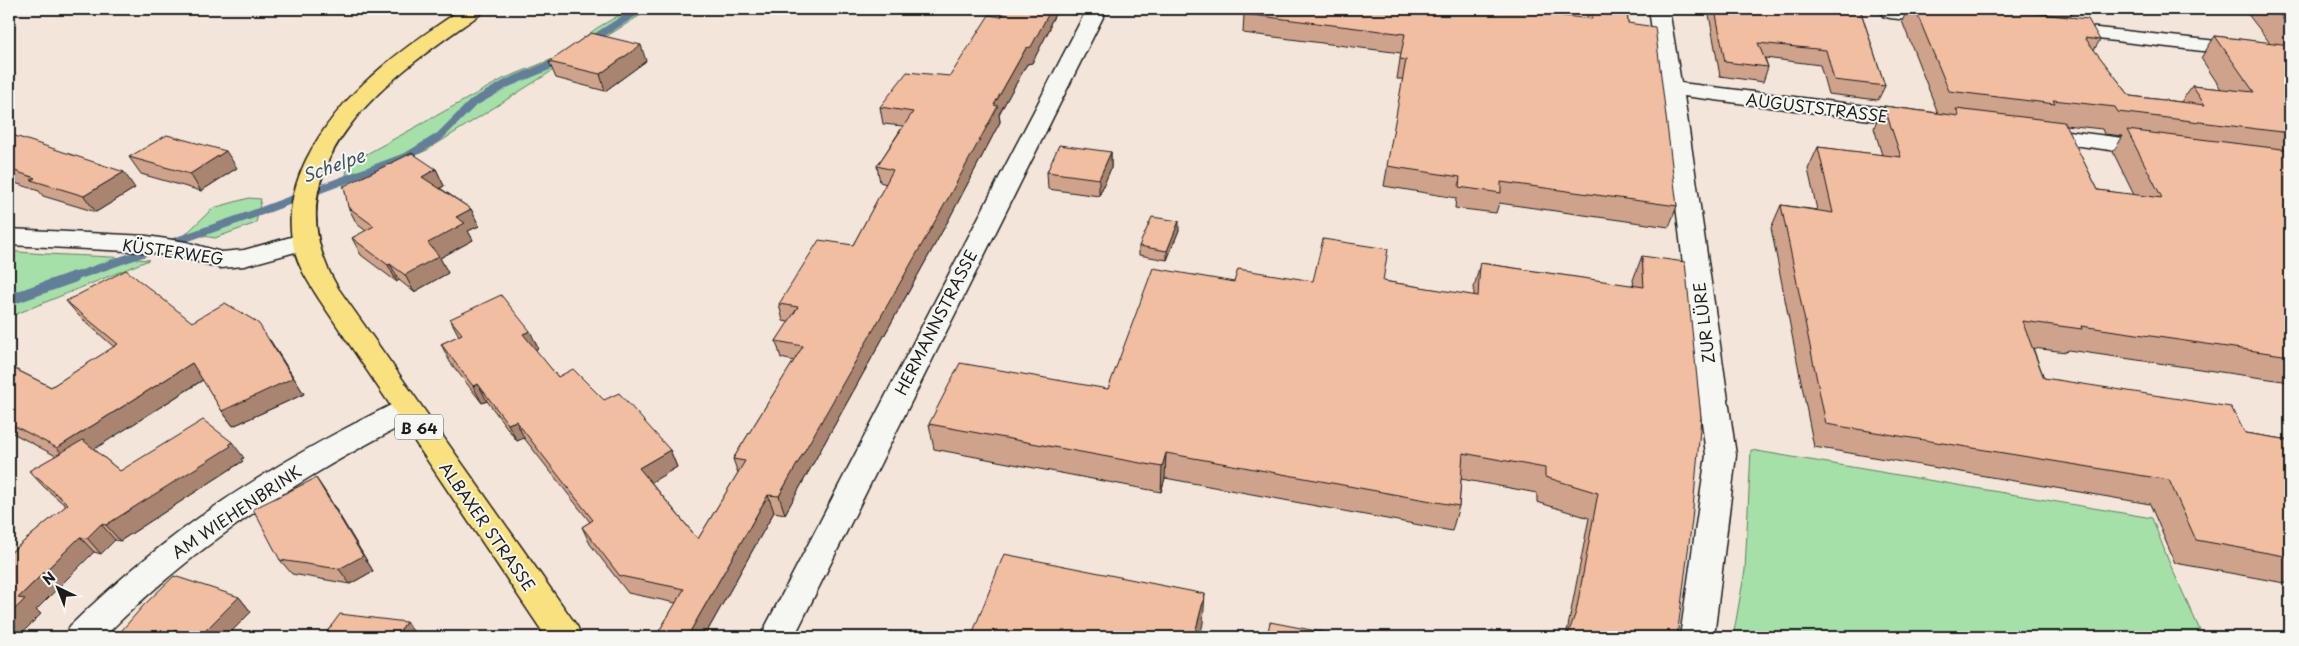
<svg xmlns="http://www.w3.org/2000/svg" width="2299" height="646" font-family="'Playpen Sans',sans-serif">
	<rect width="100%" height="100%" fill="#f4e5da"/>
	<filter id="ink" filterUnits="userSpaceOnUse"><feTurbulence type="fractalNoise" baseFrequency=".02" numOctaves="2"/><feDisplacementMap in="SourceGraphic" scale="10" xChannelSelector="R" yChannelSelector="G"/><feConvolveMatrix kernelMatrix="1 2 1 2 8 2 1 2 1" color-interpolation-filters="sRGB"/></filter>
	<g filter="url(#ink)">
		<g fill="#a4e0a7" stroke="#607e62">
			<path d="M630,9H650L427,150L343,188L348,166L363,156L503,79L558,57L597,28Z"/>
			<path d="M249,198L261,199L256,223L215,238L187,233L213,208Z"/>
			<path d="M9,251C55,256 102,255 149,260L9,317Z"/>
			<path d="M1751,450L2152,518L2169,562L2203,637H1733L1745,570Z"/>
		</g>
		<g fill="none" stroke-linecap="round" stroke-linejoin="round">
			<g stroke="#627e98" stroke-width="8">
				<path d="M587,43L640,9"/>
				<path d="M71,278L251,215L408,156L439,137L473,103L508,83L563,60"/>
			</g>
			<path stroke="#627e98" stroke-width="11" d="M9,300L74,277"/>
			<defs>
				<g id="minor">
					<path d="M1087,9H1107L794,637H760Z"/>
					<path d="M1649,9H1669L1681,83L1917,112L1925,114L1928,119L1925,124L1917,126L1684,96L1736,455L1714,637H1680L1706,455L1670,156Z"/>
					<path d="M1879,9C1902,8 1927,8 1950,14L1953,18L1950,22L1943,24L1890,18L1883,16Z"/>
					<path d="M2061,24L2290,49V61L2054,34L2051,30L2054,26Z"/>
					<path d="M2036,127L2155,142L2163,144L2167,149L2163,154L2155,156L2028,139L2024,134L2028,129Z"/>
					<path d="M9,229L147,236L186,242L221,252L244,250L305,233L314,235L318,241L314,247L244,266L221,268L184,258L147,252L9,245Z"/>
					<path d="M407,399L417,402L422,410L417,418C302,476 195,544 104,637H65L70,626C170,528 271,464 397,402Z"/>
				</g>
				<path id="major" d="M462,9H485L482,13C392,75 264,164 338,288L577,626L582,637H546L319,299C309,283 298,267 294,248C286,218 293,187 306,160C340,92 400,50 462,9Z"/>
			</defs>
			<use href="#minor" stroke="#1c1c1c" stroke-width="3"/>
			<use href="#major" stroke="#1c1c1c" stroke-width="3"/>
			<use href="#minor" fill="#f6f6f2" fill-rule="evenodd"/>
			<use href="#major" fill="#fae180" fill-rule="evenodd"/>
		</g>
		<g fill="#cfa38b" stroke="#1c1c1c" fill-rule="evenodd">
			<path d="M1587,9H1627L1628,23L1677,206L1669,227L1499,203L1496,213L1455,208L1456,198L1384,186L1403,79H1397L1401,53L1243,33L1244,14L1587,19Z"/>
			<path d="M1708,9H1860L1885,86L1878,100L1828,94L1820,65L1765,58L1768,67L1763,82L1720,76Z"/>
			<path d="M1908,9H2071L2073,12L2070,17L2100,40L2094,50L2130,96L2181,102L2192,86L2221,89L2201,58L2215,36L2270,43L2244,9H2290V382L2068,350L2066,352L2033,348L2044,378L2245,433L2290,440V584L2175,563L2150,504L1814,447L1771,228L1781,205L1817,210L1808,169L1818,147L1882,155L1874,128L1884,106L1938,113L1902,21ZM2065,125L2102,129L2104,134L2123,136L2113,152L2134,195L2098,190Z"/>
			<path d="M1054,16L1050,24V28L1032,63L1027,64L999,114L1000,122L949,219L785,514L774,512L704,637H660L658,633L676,603L628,593L590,544L582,527L590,522L524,438L517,441L487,401L482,403L450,362L441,344L459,336L450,319L538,348L535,350L558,377L604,400L670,450L677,467L651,482L698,539L738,473L733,459L794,361L781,358L776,341L789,322L783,321L779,304L853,245L886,184L880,182L877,166L903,126L883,124L880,107L950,76L1001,17Z"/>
			<path d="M646,61L605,91L556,78L549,62Z"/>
			<path d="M9,134L135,188L96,212L43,196L39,191L9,181Z"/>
			<path d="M1111,152V168L1099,196L1048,189L1047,172Z"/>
			<path d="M129,157L237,168L201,191L141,174Z"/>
			<path d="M436,169L444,186L440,188L471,209L479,226L468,231L473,240L440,258L448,273L414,292L399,280L397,282L361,255L352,238L366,231L357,224L348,207Z"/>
			<path d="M1179,230L1167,260L1139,255V246Z"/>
			<path d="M1642,256L1677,637H1566L1589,518L1537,502V493L1461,479L1459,506L1452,531L1165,478L1161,492L934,449L929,424L1108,389L1234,282L1383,281L1474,296V288L1480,263L1634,286L1633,280Z"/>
			<path d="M66,301L192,322L270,340L304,394L233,426L222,411L203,380L94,449L120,471L244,458L241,459L243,461L120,541L115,540L101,554L94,552L36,610L41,614L18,637H9V554L66,506L44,487L29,471L56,456L9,431V366L51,387L114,347L79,316Z"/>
			<path d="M316,478L326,493L373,571L350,584L292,574L280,560Z"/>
			<path d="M239,597L251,612L226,637H116Z"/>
		</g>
		<g fill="#a98571" stroke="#1c1c1c">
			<path d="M1049,9H1058L1050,24V28L1032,63L1027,64L999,114L1000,122L949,219L785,514L779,496L994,105L1026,48Z"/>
			<path d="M641,45L646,61L605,91L600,74Z"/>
			<path d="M226,151L237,168L201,191L190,174Z"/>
			<path d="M1111,152V168L1099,196V179Z"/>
			<path d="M436,169L444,186L430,193L422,177Z"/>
			<path d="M124,172L135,188L96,212L84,196Z"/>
			<path d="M471,209L479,226L468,231L473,240L440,258L448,273L414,292L405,275L428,243L456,217Z"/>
			<path d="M1179,221V230L1167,260V251Z"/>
			<path d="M390,264L399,280L397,282L388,265Z"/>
			<path d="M530,331L538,348L531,352L523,334Z"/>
			<path d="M270,340L304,394L233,426L222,411Z"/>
			<path d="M192,363L204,379L71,464L57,448Z"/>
			<path d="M478,384L487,401L482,403L473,386Z"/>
			<path d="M516,421L524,438L517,441L508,424Z"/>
			<path d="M232,442L244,458L241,459L243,461L120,541L106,525Z"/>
			<path d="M670,450L677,467L647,485L639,468Z"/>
			<path d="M1166,453L1165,478L1161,492L1162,467Z"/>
			<path d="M316,478L326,493L373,571L350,584L339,569Z"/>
			<path d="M768,495L774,512L704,637H687Z"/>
			<path d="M101,524L115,540L101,554L87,538Z"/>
			<path d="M80,537L94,552L36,610L41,614L18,637H12L9,635V615L18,598Z"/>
			<path d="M1205,594L1203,623L1200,637H1194Z"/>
			<path d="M239,597L251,612L226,637H199Z"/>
			<path d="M406,622L418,637H396Z"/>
			<path d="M175,630L182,637H169Z"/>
		</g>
		<g fill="#f1bea2" stroke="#1c1c1c">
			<path d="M1006,9H1049L1048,11L1049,13L1031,47L1026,48L994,105L998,106L946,202L779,496L768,495L687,637H679L658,633L684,589L620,576L582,527L593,520L516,421L508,424L478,384L473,386L441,344L462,334L450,319L501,295L530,331L523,334L558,377L573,369L604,400L619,393L670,450L639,468L698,539L745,461L733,459L803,346L776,341L798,307L779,304L819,240L853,245L893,170L877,166L913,112L880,107L907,72L950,76L989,15L1001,17Z"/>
			<path d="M1246,9H1501L1592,19V9H1627L1628,23L1655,27L1677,206L1501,182V193L1459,187L1460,177L1387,166L1406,60L1400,59L1405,34L1244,14Z"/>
			<path d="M1715,9H1860L1885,86L1834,80L1826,50L1758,43L1768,67L1725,62Z"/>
			<path d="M1915,9H1993L2088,19L2100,40L2085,38L2130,96L2205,105L2192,86L2254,92L2215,36L2290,45V133L2118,112L2115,107L2053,100L2055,104L1949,91Z"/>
			<path d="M2040,9H2071L2073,12Z"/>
			<path d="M2275,9H2290V24H2287Z"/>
			<path d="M591,33L641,45L600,74L549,62Z"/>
			<path d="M1884,106L1959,116L1956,109L2064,122L2098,190L2162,198L2127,130L2290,150V356L2081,326L2082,329L2022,321L2044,378L2231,407L2245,433L2290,440V557L2196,540L2169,480L1826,424L1781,205L1833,213L1818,147L1901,157Z"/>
			<path d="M9,134L124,172L84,196L31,180L35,178L9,169Z"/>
			<path d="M167,135L226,151L190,174L129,157Z"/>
			<path d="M1059,145L1111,152L1099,179L1047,172Z"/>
			<path d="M412,153L436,169L422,177L471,209L456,217L465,223L428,243L439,256L405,275L390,264L388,265L352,238L374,226L348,207L344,186Z"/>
			<path d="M1152,217L1179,221L1167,251L1139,246Z"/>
			<path d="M1323,239L1388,249L1383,281L1478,296L1480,263L1644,287L1642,256L1685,262L1701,417L1692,520L1677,637H1567L1576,612L1598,493L1545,477V468L1463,453L1459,506L1166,453L1162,467L929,424L960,363L1108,389L1153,268L1234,282L1238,269L1313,281Z"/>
			<path d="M126,270L192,322L225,303L252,319L259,324L293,378L222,411L192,363L57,448L9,423V366L51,387L118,344L66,301Z"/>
			<path d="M203,420L232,442L229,444L231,446L106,525L101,524L87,538L80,537L18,598L25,599L9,615V554L68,504L29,471L83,440L120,471Z"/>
			<path d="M316,478L363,556L339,569L280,560L253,509Z"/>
			<path d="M1004,554L1205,594L1194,637H971Z"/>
			<path d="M174,576L239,597L199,637L175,630L169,637H116L143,606Z"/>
			<path d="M340,614L406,622L396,637H323Z"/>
			<path d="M1270,622L1347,637H1267Z"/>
		</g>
	</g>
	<g text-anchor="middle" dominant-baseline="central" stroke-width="4" stroke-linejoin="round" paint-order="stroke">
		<rect fill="#f6f6f2" stroke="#5d5d5c" stroke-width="1" x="395" y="414.5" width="48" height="25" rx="4"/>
		<g font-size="15" font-weight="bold" fill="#1c1c1c">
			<text x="419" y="427">B 64</text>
		</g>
		<g font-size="16" fill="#1c1c1c" stroke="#f6f6f2">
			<text transform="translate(1817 107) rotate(7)">AUGUSTSTRASSE</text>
			<text transform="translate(173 251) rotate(8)">KÜSTERWEG</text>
			<text transform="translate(935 322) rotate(-63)">HERMANNSTRASSE</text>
			<text transform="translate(1703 323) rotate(-97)">ZUR LÜRE</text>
			<text transform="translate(236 511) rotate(-34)">AM WIEHENBRINK</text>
			<text transform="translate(488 526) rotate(55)">ALBAXER STRASSE</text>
		</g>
		<g font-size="18" font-style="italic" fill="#455564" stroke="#f6f6f2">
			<text transform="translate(333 165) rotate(-20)">Schelpe</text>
		</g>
	</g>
	<rect width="2299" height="646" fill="none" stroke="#f6f6f2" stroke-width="30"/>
	<rect x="15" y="15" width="2269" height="616" fill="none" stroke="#1c1c1c" stroke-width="2" filter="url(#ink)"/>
	<g transform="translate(58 588) rotate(317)" stroke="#f6f6f2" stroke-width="4" paint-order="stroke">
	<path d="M0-4L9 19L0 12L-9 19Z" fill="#1c1c1c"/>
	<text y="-8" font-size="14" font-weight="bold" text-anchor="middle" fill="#1c1c1c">N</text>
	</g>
</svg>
